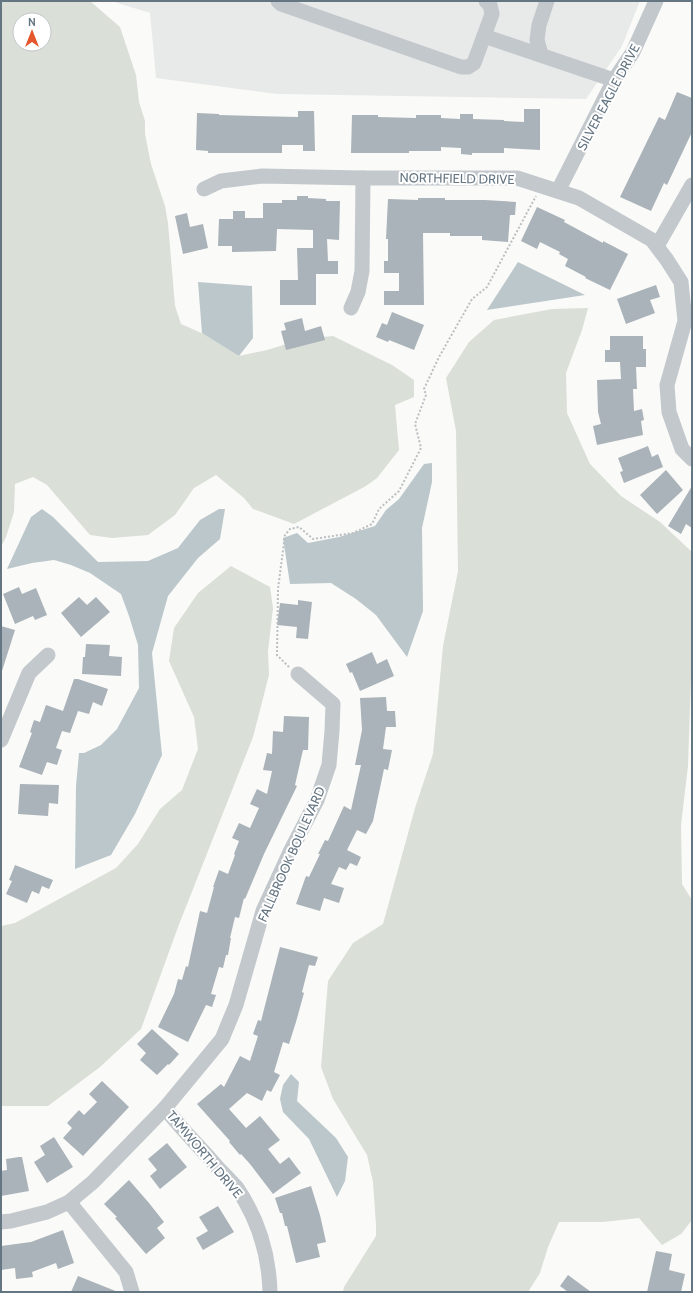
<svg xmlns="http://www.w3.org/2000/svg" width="693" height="1293" font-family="Cabin,sans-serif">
	<rect width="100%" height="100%" fill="#fafaf8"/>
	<path fill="#e8e9e9" d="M111,1H640L622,46L586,99L277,94L156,78L150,13Z"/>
	<g fill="#dadfd7" fill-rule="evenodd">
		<path d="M1,1H90L120,27L136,75L139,102L145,121V134L151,164L165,206L168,223L175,306L181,324L206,335L239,356L267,350L303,339L333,336L392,365L414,380V397L395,405L399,450L377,478L366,486L294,524L253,509L244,498L216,475L194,488L175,515L148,535L112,538L90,535L47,485L33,477L15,484L14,512L6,537L1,547ZM20,20H44V44H20Z"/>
		<path d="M588,308L582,330L566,373L567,413L590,464L621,496L660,522L692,552V648L688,766L681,825L682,884L692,900V1220L681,1234L662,1245L639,1218L603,1222H559L548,1247L540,1273L528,1292H343L344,1287L376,1236V1225L373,1182L367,1155L333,1099L321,1067L328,981L353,943L383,924L415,808L433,754L443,646L458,571L456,431L446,378L469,342L494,320L552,309Z"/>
		<path d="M231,566L270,587L273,608L268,651L269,675L253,737L178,927L141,1029L100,1067L48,1106H1V926L15,923L116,868L138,844L160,809L182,790L198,749L194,717L169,661L174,628L198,593Z"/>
	</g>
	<g fill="#bbc7cb">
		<path d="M518,262L585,295L487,310Z"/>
		<path d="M198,282L252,286L253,338L239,356L202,333Z"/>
		<path d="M432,463V482L422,528L423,611L407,657L376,615L356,599L331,583L290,584L283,538L297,533L308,543L339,537L375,526L386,510L399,499L424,464Z"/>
		<path d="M42,509L53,517L98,562L148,561L178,548L200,520L219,509H225L220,539L198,558L168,596L152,653L162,755L135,814L111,855L75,869L76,786L79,753H84L101,745L117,729L139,688L138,645L129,616L121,594L90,573L71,565L54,560L32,563L7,569L31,517Z"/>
		<path d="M291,1074L299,1082L297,1101L336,1138L348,1157L345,1181L337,1197L309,1139L283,1112L280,1099L283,1085Z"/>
	</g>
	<g fill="#aab3b9">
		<path d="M677,92L692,98V132L667,185L664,183L651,211L620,197L659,117L665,120Z"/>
		<path d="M524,109H540V150L504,148V153H472V155L461,154V148L441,147V151H409V153H351L352,115H378V117L416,118V115H441V118L460,119V114H473V119L504,120V121L524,122Z"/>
		<path d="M298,111H314L315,151H303V145H282V153H208V151L196,150L197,113L219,114V115L298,117Z"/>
		<path d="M297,196H308V198L326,199V201H340L339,240L327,239L328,261H338V274H316V305H280V280H298L297,248H313V230L277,229L276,251L232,252V246H218L219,219H233V211H245V218H263V203H282V200H297Z"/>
		<path d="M418,198H445V200H485L516,202L515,215H510L508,242L482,240V236H450V233H423L424,305H384V291H399V273H384V261H388V239H386L388,199L418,200Z"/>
		<path d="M537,207L565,220L564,222L603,243V241L628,254L610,290L585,278L586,277L565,266L568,259L559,254L560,252L540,242L537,249L521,241Z"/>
		<path d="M187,213L190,227L203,224L208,248L183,254L175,216Z"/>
		<path d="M656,285L660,297L650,300L655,313L626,324L617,299Z"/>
		<path d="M392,312L424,325L414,350L389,340L388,342L376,337L382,323L387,325Z"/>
		<path d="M302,318L305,331L321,326L325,340L286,350L281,331L286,330L284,323Z"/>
		<path d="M610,336H643V349H646V367H636L637,389H633L634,411L642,409L644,420L641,421L643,435L597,445L593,426L601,424L598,412L597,380L621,379L620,362H605V350H610Z"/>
		<path d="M648,446L652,457L658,454L663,467L624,483L620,472L623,471L618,458Z"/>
		<path d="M666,470L683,490L657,514L640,495Z"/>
		<path d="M692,486V528L686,524L681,534L668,526Z"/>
		<path d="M19,587L22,594L36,588L47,615L35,620L33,616L15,624L3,594Z"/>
		<path d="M79,597L87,605L96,597L110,612L81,637L61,613Z"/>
		<path d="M298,600L312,602L308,639L296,638L297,627L277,625L280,603L298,605Z"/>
		<path d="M1,626L15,630L2,671H1Z"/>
		<path d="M86,644L110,645L109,656L122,657L121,676L82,674L83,657H85Z"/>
		<path d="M372,652L377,664L387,659L394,676L360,691L352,672L350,673L346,664Z"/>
		<path d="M74,679H78L108,689L102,706L93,702L89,714L78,711L70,733L62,731L56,748L62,750L57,765L47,762L42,775L19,767L32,733L30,732L34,720L40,722L46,705L63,711Z"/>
		<path d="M386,697L387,711H395L396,727H386L383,749L392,750L388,770L384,769L373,821L366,834L357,830L347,850L361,857L357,866L350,863L346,870L339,867L331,884L344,888L339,903L324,898L320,911L296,904L306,876L309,877L320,854H318L325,840L328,841L344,806L351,810L361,765H355L362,730L360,698Z"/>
		<path d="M284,716L309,717L308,750H303L295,785L297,786L264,854L245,899L244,898L239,918L235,917L230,938H231L228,955H226L223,968L219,967L211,994L216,995L212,1007L206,1005L188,1042L158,1027L174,994L178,979L182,980L186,966L188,967L200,911L207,913L214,887H213L219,870L228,874L235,855L234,854L239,841L232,838L239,823L250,828L259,808L250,804L257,789L267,794L272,771L263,770L267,753L272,754L273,731L283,732Z"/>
		<path d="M20,784L59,785L58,804L49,803L48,816L18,814Z"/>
		<path d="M15,865L53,880L49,889L42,886L39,894L32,891L27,903L6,894L12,881L9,880Z"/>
		<path d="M280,947L318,957L315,966L309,965L302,992L304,993L296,1022L289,1044L283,1042L274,1072L280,1075L271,1092L267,1090L262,1101L247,1093L229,1109L246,1128L260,1116L280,1140L268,1149L280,1164L289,1157L301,1173L273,1194L250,1164L241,1154L240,1155L229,1142L230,1141L197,1104L221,1084L224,1087L240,1056L250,1061L258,1036L253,1034L258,1020L261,1021Z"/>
		<path d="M152,1029L179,1054L169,1065L168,1064L157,1075L140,1060L146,1053L137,1044Z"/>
		<path d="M102,1081L129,1107L83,1156L63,1138L72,1128L67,1123L79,1110L84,1115L97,1102L89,1094Z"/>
		<path d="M54,1137L73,1167L47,1183L34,1162L45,1155L40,1146Z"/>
		<path d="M167,1143L187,1167L160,1189L150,1176L157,1170L148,1159Z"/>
		<path d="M19,1157H22L29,1191L1,1196V1171L7,1170L6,1159Z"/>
		<path d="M129,1180L149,1203L164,1222L157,1228L165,1238L146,1254L115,1218L117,1217L104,1204Z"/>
		<path d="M311,1186L320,1215L326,1242L317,1244L320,1257L296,1263L287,1226H285L282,1213H280L275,1198Z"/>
		<path d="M218,1206L234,1232L203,1250L196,1238L208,1231L199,1217Z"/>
		<path d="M63,1230L74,1263L58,1269L56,1263L32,1272L33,1277L16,1279L15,1268L1,1270V1246L31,1242Z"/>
		<path d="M656,1251L672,1254L669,1270L685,1274L681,1292H647Z"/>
		<path d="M568,1275L591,1292H568L560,1286Z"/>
		<path d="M78,1276L118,1292H71Z"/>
	</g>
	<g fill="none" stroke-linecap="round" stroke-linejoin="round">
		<path stroke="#bbbfc2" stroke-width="2" stroke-dasharray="2 2" stroke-linecap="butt" d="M289,667L277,655L278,589L285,535L290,529L299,527L313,539L353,533L372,524L379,509L399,491L421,448L415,424L426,395L424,389L439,357L472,299L487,287L536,196"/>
		<g stroke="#c3c8cc" stroke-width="15">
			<path d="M278,1L281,4L461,67H468L474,63L492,14L490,5L486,1"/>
			<path d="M484,36L614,80"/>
			<path d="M541,54L537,40L539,25L547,1"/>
			<path d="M204,189L221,181L262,176L363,178H517L579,198L652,240L667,260L681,282L685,321L667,385L669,412L682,449L692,459"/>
			<path d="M558,191L614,80L633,52L656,1"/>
			<path d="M657,246L692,185"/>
			<path d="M351,308L358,292L362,271L363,178"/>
			<path d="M1,740L29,673L48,655"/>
			<path d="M165,1108C181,1129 201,1148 218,1168C224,1174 231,1181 237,1188C258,1219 269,1255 270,1292"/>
			<path d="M69,1202L126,1272L132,1292"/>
			<path d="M1,1222L11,1221L47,1212L69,1202L93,1182L165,1108L222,1039L236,1005L263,911L291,850L317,800L329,765L332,731L333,704L298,674"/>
		</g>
	</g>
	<g text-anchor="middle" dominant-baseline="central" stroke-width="4" stroke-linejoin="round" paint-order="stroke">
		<g font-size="13" fill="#657683" stroke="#fff">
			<text transform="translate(608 97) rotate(-62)">SILVER EAGLE DRIVE</text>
			<text transform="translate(457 178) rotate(1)">NORTHFIELD DRIVE</text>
			<text transform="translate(291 854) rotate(-66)">FALLBROOK BOULEVARD</text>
			<text transform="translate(205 1154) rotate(50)">TAMWORTH DRIVE</text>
		</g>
	</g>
	<rect width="693" height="1293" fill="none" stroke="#657683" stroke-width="4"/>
	<g transform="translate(32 32)"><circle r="19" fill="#ffffff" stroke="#c1c8cd"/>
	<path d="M0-3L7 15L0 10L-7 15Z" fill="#e4572e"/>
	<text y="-6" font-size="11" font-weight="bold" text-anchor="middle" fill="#657683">N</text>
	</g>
</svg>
